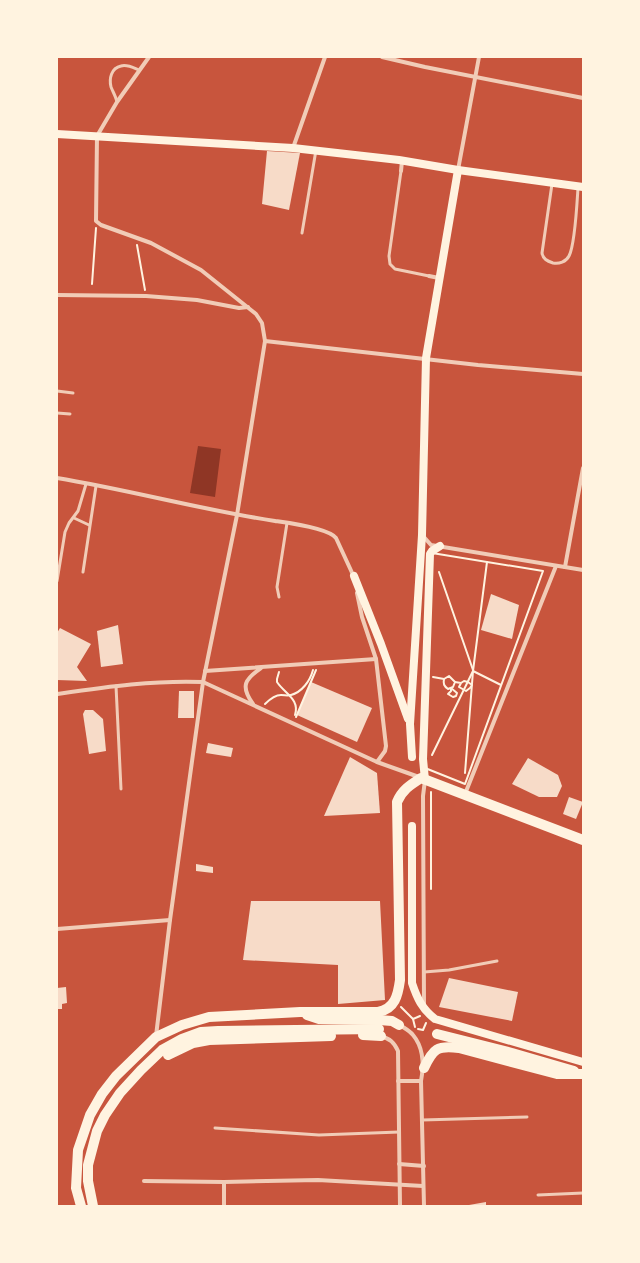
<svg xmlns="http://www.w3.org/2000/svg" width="640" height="1263" font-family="Ubuntu,sans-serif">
	<rect width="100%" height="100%" fill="#c8553d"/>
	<path fill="#8f3625" d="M198,446L221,449L215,497L190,493Z"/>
	<g fill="#f7dbc8">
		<path d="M267,151L300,153L289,210L262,204Z"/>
		<path d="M491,594L519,605L512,639L481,630Z"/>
		<path d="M118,625L123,664L101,667L97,631Z"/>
		<path d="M60,628L91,644L77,667L87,681L57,680V633Z"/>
		<path d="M311,682L372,708L357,742L297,715Z"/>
		<path d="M179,691H194V718H178Z"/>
		<path d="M85,710H93L103,719L106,751L89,754L83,714Z"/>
		<path d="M208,743L233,748L231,757L206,753Z"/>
		<path d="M350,757L377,773L380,813L324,816Z"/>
		<path d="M528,758L558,775L562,786L557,797H539L512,784Z"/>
		<path d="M569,797L583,802L576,819L563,814Z"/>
		<path d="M196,864L213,867V873L196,871Z"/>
		<path d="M251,901H380L385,1000L338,1004V965L243,960Z"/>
		<path d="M449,978L518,992L512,1021L439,1007Z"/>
		<path d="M66,987L67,1003L62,1004V1009H57V988Z"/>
		<path d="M486,1202V1206H469V1205Z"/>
	</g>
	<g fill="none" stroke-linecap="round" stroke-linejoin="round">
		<g stroke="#fff3e0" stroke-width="2">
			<path d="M137,245L145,290"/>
			<path d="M92,284L96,228"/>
			<path d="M432,553L543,571L465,784L425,768Z"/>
			<path d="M439,572L473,670"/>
			<path d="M279,672L277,679V682C285,694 300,699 295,715"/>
			<path d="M449,676L455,682L453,687L448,689C444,686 443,684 444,679Z"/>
			<path d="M433,677L444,679"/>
			<path d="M455,682L461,683L464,681L468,682L472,685L470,688L466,691L459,687L461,683"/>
			<path d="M451,688L457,693L456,696L453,697L448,694L451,691Z"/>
			<path d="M265,704C269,700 275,695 281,695C285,695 287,696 291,695C302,692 310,681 313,670"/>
			<path d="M296,717L316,670"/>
			<path d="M432,755L473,671L487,562"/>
			<path d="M465,773L473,671L501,685"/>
			<path d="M431,889V792"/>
			<path d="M401,1007L413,1019L420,1016"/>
			<path d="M413,1019L415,1027"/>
			<path d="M418,1029L423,1030L426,1023"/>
		</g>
		<g stroke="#f1ccb7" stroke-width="3">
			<path d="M117,102C116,97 113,92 111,87C109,79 111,68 121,66C127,64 134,68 139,70"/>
			<path d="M401,171L389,256L390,264L395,269L429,276"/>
			<path d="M552,184L542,253C543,259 547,261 553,263C559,264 566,262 569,256C575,245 577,203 578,188"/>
			<path d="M302,233L316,150"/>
			<path d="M57,391L73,393"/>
			<path d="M57,413L70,414"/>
			<path d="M74,518L89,525"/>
			<path d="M83,572L96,486"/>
			<path d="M57,581L65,532L69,523L78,511L86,484"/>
			<path d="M279,597L277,587L287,523"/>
			<path d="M116,686L121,789"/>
			<path d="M424,972L449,970L497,961"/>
			<path d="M422,1120L527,1117"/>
			<path d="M215,1128L319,1135L399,1132"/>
			<path d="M538,1195L583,1193"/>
		</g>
		<g stroke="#f1ccb7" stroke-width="4">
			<path d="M149,57L117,102L97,136L96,221L101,225L151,243L201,270L256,314L262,323L265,341L237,515L203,682L170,920L156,1036"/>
			<path d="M382,57L425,67L583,98"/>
			<path d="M293,148L325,57"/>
			<path d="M458,170L479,57"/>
			<path d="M401,171L402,161"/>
			<path d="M429,276L439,278"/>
			<path d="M57,295L146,296L197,300L239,308L248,307"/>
			<path d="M265,341L478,365L583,374"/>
			<path d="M57,478C130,490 202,510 275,521C289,523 328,528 336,538L354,577"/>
			<path d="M423,536L431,545L583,570"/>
			<path d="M565,567L583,468"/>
			<path d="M357,593L362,617L376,659L386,746L385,751L377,762"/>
			<path d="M205,671L376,659"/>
			<path d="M57,694C106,687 154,680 203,682L377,762L419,777"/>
			<path d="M253,704C240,686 245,679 261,668"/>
			<path d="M465,794L556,566"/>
			<path d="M57,929L170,920"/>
			<path d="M424,1005L423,796L425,780"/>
			<path d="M400,1025C404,1028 410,1031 413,1035C424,1048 424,1065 421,1081L424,1206"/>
			<path d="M381,1036C390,1039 394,1042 398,1051L400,1206"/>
			<path d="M398,1081H421"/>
			<path d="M399,1164L424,1166"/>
			<path d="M144,1181L224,1182L318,1180L423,1186"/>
			<path d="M224,1182V1206"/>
		</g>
		<g stroke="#fff3e0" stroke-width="8">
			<path d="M57,134L293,148L399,160L458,170L583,187"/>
			<path d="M354,576L381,644L408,719"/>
			<path d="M412,757L410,724L422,535L426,358L458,170"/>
			<path d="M425,780L423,759L430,554L432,551L440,546"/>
			<path d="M412,826V983C417,998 422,1009 435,1019L583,1062"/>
		</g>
		<g stroke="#fff3e0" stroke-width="10">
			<path d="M307,1015L319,1019L379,1020L392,1021L399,1025"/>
			<path d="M437,1034L512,1053L574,1071"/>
			<path d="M363,1035L381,1036"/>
			<path d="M168,1055L193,1043L209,1040L331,1036"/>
			<path d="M424,1068C433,1049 437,1045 459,1048L557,1074H583"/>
			<path d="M81,1206L76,1188L78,1150L90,1115L102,1094L116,1076L156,1037L182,1025L209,1017L300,1012H378C395,1009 398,995 400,980L397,802C402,790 410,785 421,778L583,840"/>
			<path d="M93,1206L88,1181V1165L97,1131L105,1115L120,1093L141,1070L162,1050L182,1039L201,1032L218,1031L379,1029"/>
		</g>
	</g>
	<rect width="640" height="1263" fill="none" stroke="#fff3e0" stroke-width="116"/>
</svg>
